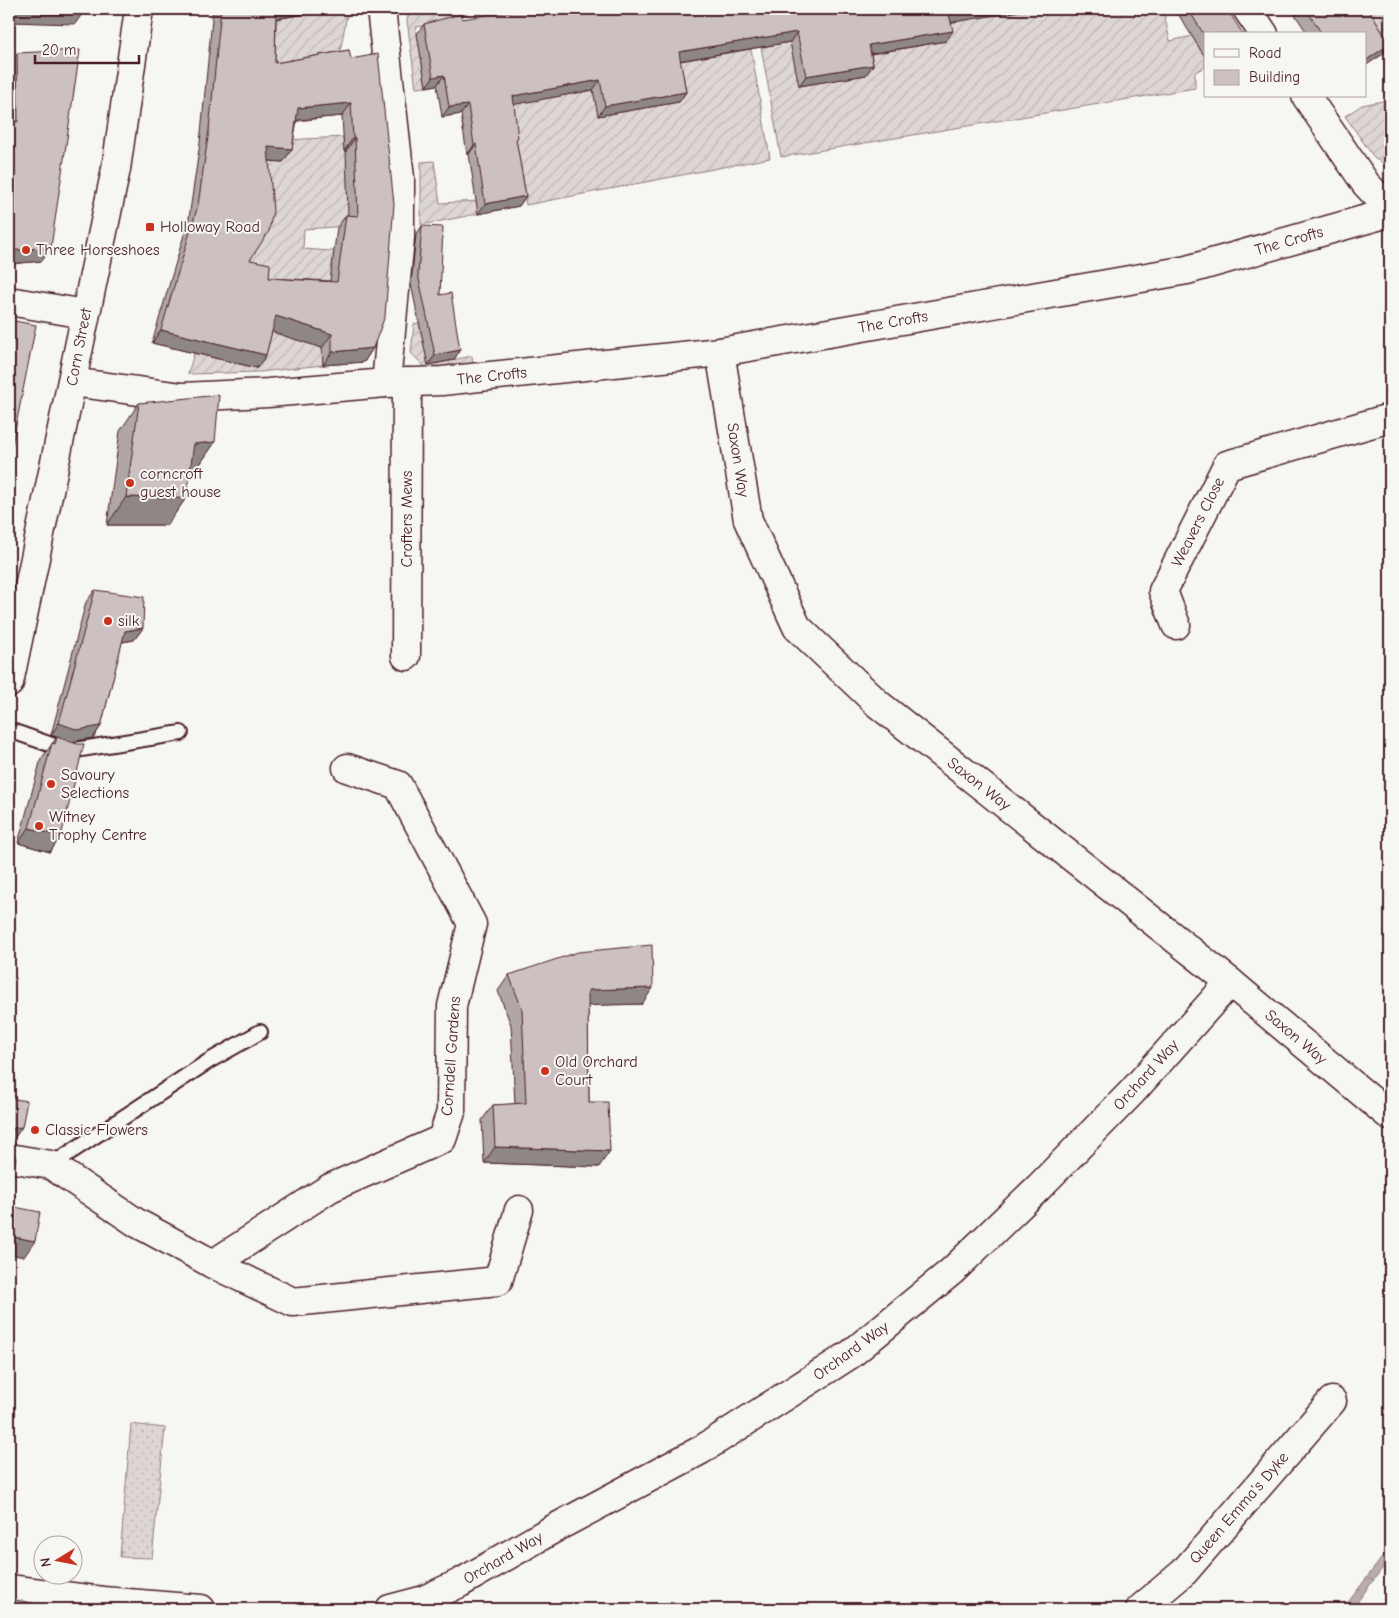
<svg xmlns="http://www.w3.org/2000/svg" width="1399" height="1618" font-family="'Comic Neue',sans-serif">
	<defs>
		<pattern id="grass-dots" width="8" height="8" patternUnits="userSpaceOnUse" patternTransform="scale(1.25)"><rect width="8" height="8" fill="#ddd6d5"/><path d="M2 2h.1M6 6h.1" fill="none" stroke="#bfb7b7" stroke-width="1.8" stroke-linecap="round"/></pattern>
		<pattern id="garden-furrows" width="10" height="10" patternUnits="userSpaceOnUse" patternTransform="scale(1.25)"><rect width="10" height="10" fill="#ddd6d5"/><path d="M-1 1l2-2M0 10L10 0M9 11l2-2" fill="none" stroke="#bfb7b7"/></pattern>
		<pattern id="water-ripples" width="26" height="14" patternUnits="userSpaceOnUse" patternTransform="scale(1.25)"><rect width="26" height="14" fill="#bbadae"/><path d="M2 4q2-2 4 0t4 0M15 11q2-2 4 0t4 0" fill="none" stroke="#9a8c8e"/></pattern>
	</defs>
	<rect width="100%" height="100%" fill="#f6f6f2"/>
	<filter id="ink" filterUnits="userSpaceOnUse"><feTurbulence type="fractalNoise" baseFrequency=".02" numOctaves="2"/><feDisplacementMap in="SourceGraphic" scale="10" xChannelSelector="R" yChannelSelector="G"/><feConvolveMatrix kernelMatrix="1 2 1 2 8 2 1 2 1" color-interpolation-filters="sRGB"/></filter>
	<g filter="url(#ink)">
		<path fill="url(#grass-dots)" stroke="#947a80" d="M131,1424L165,1428L152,1558L120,1557Z"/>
		<g fill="url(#garden-furrows)" stroke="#947a80">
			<path d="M334,9H348L328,117L273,125L267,20Z"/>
			<path d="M410,9H452L454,21L416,27L426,87L416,88L407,20Z"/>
			<path d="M939,9H1163L1170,41L1192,36L1205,57V67L1195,72V88L781,157L761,47H764L763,41Z"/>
			<path d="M1355,9H1390V50L1377,58C1367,42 1362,26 1355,9Z"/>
			<path d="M665,47L715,55L751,49L770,158L526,205L524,193L463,132L462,123L510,118L470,116Z"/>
			<path d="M1390,76V166L1375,159L1345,116L1362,105L1388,100L1386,85Z"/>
			<path d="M343,137L344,151L378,150L347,174L350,226L304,229L303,249L347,252L343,298L238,272L259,247L237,195L286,140Z"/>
			<path d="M434,161L440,203L480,201L482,213L421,225V162Z"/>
			<path d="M223,312L323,347V365L259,372L188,374L194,353L257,368Z"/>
			<path d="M419,323L428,365L472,356L473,367L427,369L411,353L414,324Z"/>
		</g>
		<path fill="url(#water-ripples)" stroke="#8e747a" d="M1390,1547V1558L1352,1609H1343Z"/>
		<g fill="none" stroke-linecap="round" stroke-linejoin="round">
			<defs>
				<g id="lane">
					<path d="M9,730L69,751L181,733"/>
					<path d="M51,1165L209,1061L260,1032"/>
				</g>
				<g id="street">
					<path d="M381,9L400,178V238L386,383"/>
					<path d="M1247,9L1264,34"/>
					<path d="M1306,96L1366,184L1390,209"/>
					<path d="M9,301L85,314"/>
					<path d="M720,352L748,520L797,627L878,704L1230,982L1390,1116"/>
					<path d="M72,382L182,397L268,393L386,383L442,381L720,352L1187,270L1381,215L1390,210"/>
					<path d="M1176,625L1163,591L1227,465L1390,418"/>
					<path d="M406,656L407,382"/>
					<path d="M9,1158L51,1165L137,1223L213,1264L293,1302L498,1281L519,1210"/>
					<path d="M213,1264L330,1188L442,1139L451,1112L452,1006L472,924L398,785L347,768"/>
					<path d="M9,1589L103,1601L201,1609"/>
					<path d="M390,1609L424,1600L460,1583L555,1528L701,1450L851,1354L952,1271L1038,1188L1132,1092L1230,982"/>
					<path d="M1140,1609L1184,1572L1332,1401"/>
				</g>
				<path id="secondary" d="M9,683L116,169L139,9"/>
			</defs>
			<use href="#lane" stroke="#4a1f2b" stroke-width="18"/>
			<use href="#street" stroke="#4a1f2b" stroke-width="31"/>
			<use href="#secondary" stroke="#4a1f2b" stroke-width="31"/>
			<use href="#lane" stroke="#f6f6f2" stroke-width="14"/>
			<use href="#street" stroke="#f6f6f2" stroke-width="28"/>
			<use href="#secondary" stroke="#f6f6f2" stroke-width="28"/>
		</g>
		<g fill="#afa6a5" stroke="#4a1f2b" fill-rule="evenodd">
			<path d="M213,9H335L276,19L275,63L349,50L373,348L364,362L323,365L322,348L272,331L266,355L257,368L152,343L189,218L200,143ZM342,116L344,151H346L348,215H346L337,228L330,281L269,278L250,260L269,161L283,162L292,149L297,120Z"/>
			<path d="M1175,9H1227L1205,34V57Z"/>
			<path d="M1291,9H1368L1390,44L1383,54L1365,34H1308Z"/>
			<path d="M462,19L951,22L946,41L871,54L873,65L866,75L799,86L790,42L680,61L686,92L679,102L598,116L593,90L514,104L516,141L526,196L519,206L478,214L469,154L467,155L461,114L442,117L437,85L426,87L417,34L424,24Z"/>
			<path d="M17,53L51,247L42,261L9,264V65Z"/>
			<path d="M1390,87V117L1387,92Z"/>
			<path d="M422,226L440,295L454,360L428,365L411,284L416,235Z"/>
			<path d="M139,403L215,442L196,470H190L186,498L167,525H107L120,431Z"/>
			<path d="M95,590L143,628L134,640L122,642L101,726L93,738L72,742L61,836L50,852L18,843L41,759L57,737L51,735L86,602Z"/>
			<path d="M509,975L642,1004L588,1005L589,1102L599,1167L484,1163L482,1120L493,1105L515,1104L511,1025L498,991Z"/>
		</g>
		<g fill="#8f8786" stroke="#4a1f2b">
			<path d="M9,9L85,10L75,24L9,22Z"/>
			<path d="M275,9H335L267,20Z"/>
			<path d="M980,9H1033L942,24L949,14Z"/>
			<path d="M953,31L946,41L862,55L869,45Z"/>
			<path d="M797,32L790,42L672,62L679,52Z"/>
			<path d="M1390,44L1383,54L1365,66V61Z"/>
			<path d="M873,65L866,75L799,86L806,76Z"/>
			<path d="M444,75L437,85L426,87L433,77Z"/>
			<path d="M600,80L593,90L506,106L513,96Z"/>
			<path d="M686,92L679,102L598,116L605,106Z"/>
			<path d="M351,103L342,116L289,121L298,108Z"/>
			<path d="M468,105L461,114L442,117L449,107Z"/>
			<path d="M353,138H355L346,151H344Z"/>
			<path d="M476,144L469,154L467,155L474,145Z"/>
			<path d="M268,147L292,149L283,162L259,160Z"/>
			<path d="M526,196L519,206L478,214L485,204Z"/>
			<path d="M51,247L42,261L9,264V251Z"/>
			<path d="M276,316L332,334L322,348L266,330Z"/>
			<path d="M161,330L266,355L257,368L152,343Z"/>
			<path d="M373,348L364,362L323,365L332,352Z"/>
			<path d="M460,350L454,360L428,365L435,355Z"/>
			<path d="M215,442L196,470L174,472L194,444Z"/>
			<path d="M126,497L186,498L167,525H107Z"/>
			<path d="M143,628L134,640L116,643L125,631Z"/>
			<path d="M59,723L101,726L93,738L70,742L51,735Z"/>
			<path d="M29,828L61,836L50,852L18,843Z"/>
			<path d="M653,988L642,1004L577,1006L588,990Z"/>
			<path d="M22,1127L11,1143H9V1132L14,1128Z"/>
			<path d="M495,1147L610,1151L599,1167L484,1163Z"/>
			<path d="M9,1236L35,1241L24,1257L9,1254Z"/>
		</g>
		<g fill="#ccc1c0" stroke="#4a1f2b" fill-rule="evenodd">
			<path d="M9,9H85V10Z"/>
			<path d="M221,9H276L275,63L349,50L351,59L378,54L394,204L385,316L373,348L332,352V334L276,316L266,355L161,330L198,205L209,130ZM351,103L353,138H355L358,216L346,215L337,282L269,278L270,264L250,260L269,231L273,211L268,147L292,149L298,108Z"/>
			<path d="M525,9H980L949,14L953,31L869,45L873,65L806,76L797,32L679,52L686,92L605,106L600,80L513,96L518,138L516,139L526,196L485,204L476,144L474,145L468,105L449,107L444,75L433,77L424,24L461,14L462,19Z"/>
			<path d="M1188,9H1227L1243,34H1205V36Z"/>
			<path d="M1306,9H1368L1390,44L1365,61V34H1322Z"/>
			<path d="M80,50L51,247L9,251V121L18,122L17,53Z"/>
			<path d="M422,226L443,227L440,295L451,293L460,350L435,355L418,274Z"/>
			<path d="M9,320L36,325L9,460Z"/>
			<path d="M219,395L215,442L194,444L186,498L126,497L139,403Z"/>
			<path d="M95,590L144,597L143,628L125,631L101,726L78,730L59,723Z"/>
			<path d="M57,737L77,744H84L61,836L29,828L52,743L55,744Z"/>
			<path d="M652,945L653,988L588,990L589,1102H608L610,1151L495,1147L493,1105L526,1103L522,1009L509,975L578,952Z"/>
			<path d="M9,1098L27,1101L22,1127L14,1128L9,1132Z"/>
			<path d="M9,1151L16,1157L9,1195Z"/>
			<path d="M9,1206L40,1212L35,1241L9,1236Z"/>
			<path d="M9,1599L33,1603V1609H9Z"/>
		</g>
	</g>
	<g fill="#c8321e" stroke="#f6f6f2" stroke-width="2">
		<rect x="145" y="222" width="10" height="10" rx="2.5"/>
		<circle cx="26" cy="250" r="5"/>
		<circle cx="130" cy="483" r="5"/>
		<circle cx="108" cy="621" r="5"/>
		<circle cx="51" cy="784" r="5"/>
		<circle cx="39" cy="826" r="5"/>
		<circle cx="545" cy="1071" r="5"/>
		<circle cx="35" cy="1130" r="5"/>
	</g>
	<g text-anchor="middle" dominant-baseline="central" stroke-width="4" stroke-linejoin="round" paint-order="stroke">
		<g font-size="16" fill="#4a1f2b" stroke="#f6f6f2" text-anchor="start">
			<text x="160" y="227">Holloway Road</text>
			<text x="36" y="250">Three Horseshoes</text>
			<text x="140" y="474">corncroft<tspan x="140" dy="18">guest house</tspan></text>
			<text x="118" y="621">silk</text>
			<text x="61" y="775">Savoury<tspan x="61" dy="18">Selections</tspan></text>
			<text x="49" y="817">Witney<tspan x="49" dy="18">Trophy Centre</tspan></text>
			<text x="555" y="1062">Old Orchard<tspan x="555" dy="18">Court</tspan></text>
			<text x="45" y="1130">Classic Flowers</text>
		</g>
		<g font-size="16" fill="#4a1f2b" stroke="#f6f6f2">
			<text transform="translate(1289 241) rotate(-16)">The Crofts</text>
			<text transform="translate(893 322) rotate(-10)">The Crofts</text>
			<text transform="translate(79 347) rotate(-79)">Corn Street</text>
			<text transform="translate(492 376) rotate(-6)">The Crofts</text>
			<text transform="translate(738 460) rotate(81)">Saxon Way</text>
			<text transform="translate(407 519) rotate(-90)">Crofters Mews</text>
			<text transform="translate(1198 522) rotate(-63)">Weavers Close</text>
			<text transform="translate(979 784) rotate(38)">Saxon Way</text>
			<text transform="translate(1296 1037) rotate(40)">Saxon Way</text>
			<text transform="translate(451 1056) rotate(-86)">Corndell Gardens</text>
			<text transform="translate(1146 1075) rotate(-48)">Orchard Way</text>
			<text transform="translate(851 1351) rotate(-36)">Orchard Way</text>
			<text transform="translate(1239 1508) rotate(-49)">Queen Emma's Dyke</text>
			<text transform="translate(503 1558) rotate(-30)">Orchard Way</text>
		</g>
	</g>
	<rect width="1399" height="1618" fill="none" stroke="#f6f6f2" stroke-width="30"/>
	<rect x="15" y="15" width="1369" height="1588" fill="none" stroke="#4a1f2b" stroke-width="2" filter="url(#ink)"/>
	<rect x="1204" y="32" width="162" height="65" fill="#f6f6f2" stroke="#b1a0a2"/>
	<rect x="1214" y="49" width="25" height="8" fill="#f6f6f2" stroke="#b1a0a2"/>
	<text x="1249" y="58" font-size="15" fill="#4a1f2b">Road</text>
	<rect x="1214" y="70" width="25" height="15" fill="#ccc1c0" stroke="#b1a0a2"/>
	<text x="1249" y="82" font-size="15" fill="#4a1f2b">Building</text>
	<g transform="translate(58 1560) rotate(260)"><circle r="24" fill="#f6f6f2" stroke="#b1a0a2"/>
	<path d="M0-4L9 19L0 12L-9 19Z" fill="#c8321e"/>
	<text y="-8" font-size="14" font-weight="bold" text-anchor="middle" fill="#4a1f2b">N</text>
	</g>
	<path d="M35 55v8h104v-8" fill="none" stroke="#4a1f2b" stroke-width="2.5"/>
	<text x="42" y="55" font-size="15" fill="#4a1f2b" stroke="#f6f6f2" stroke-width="4" paint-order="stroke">20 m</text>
</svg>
